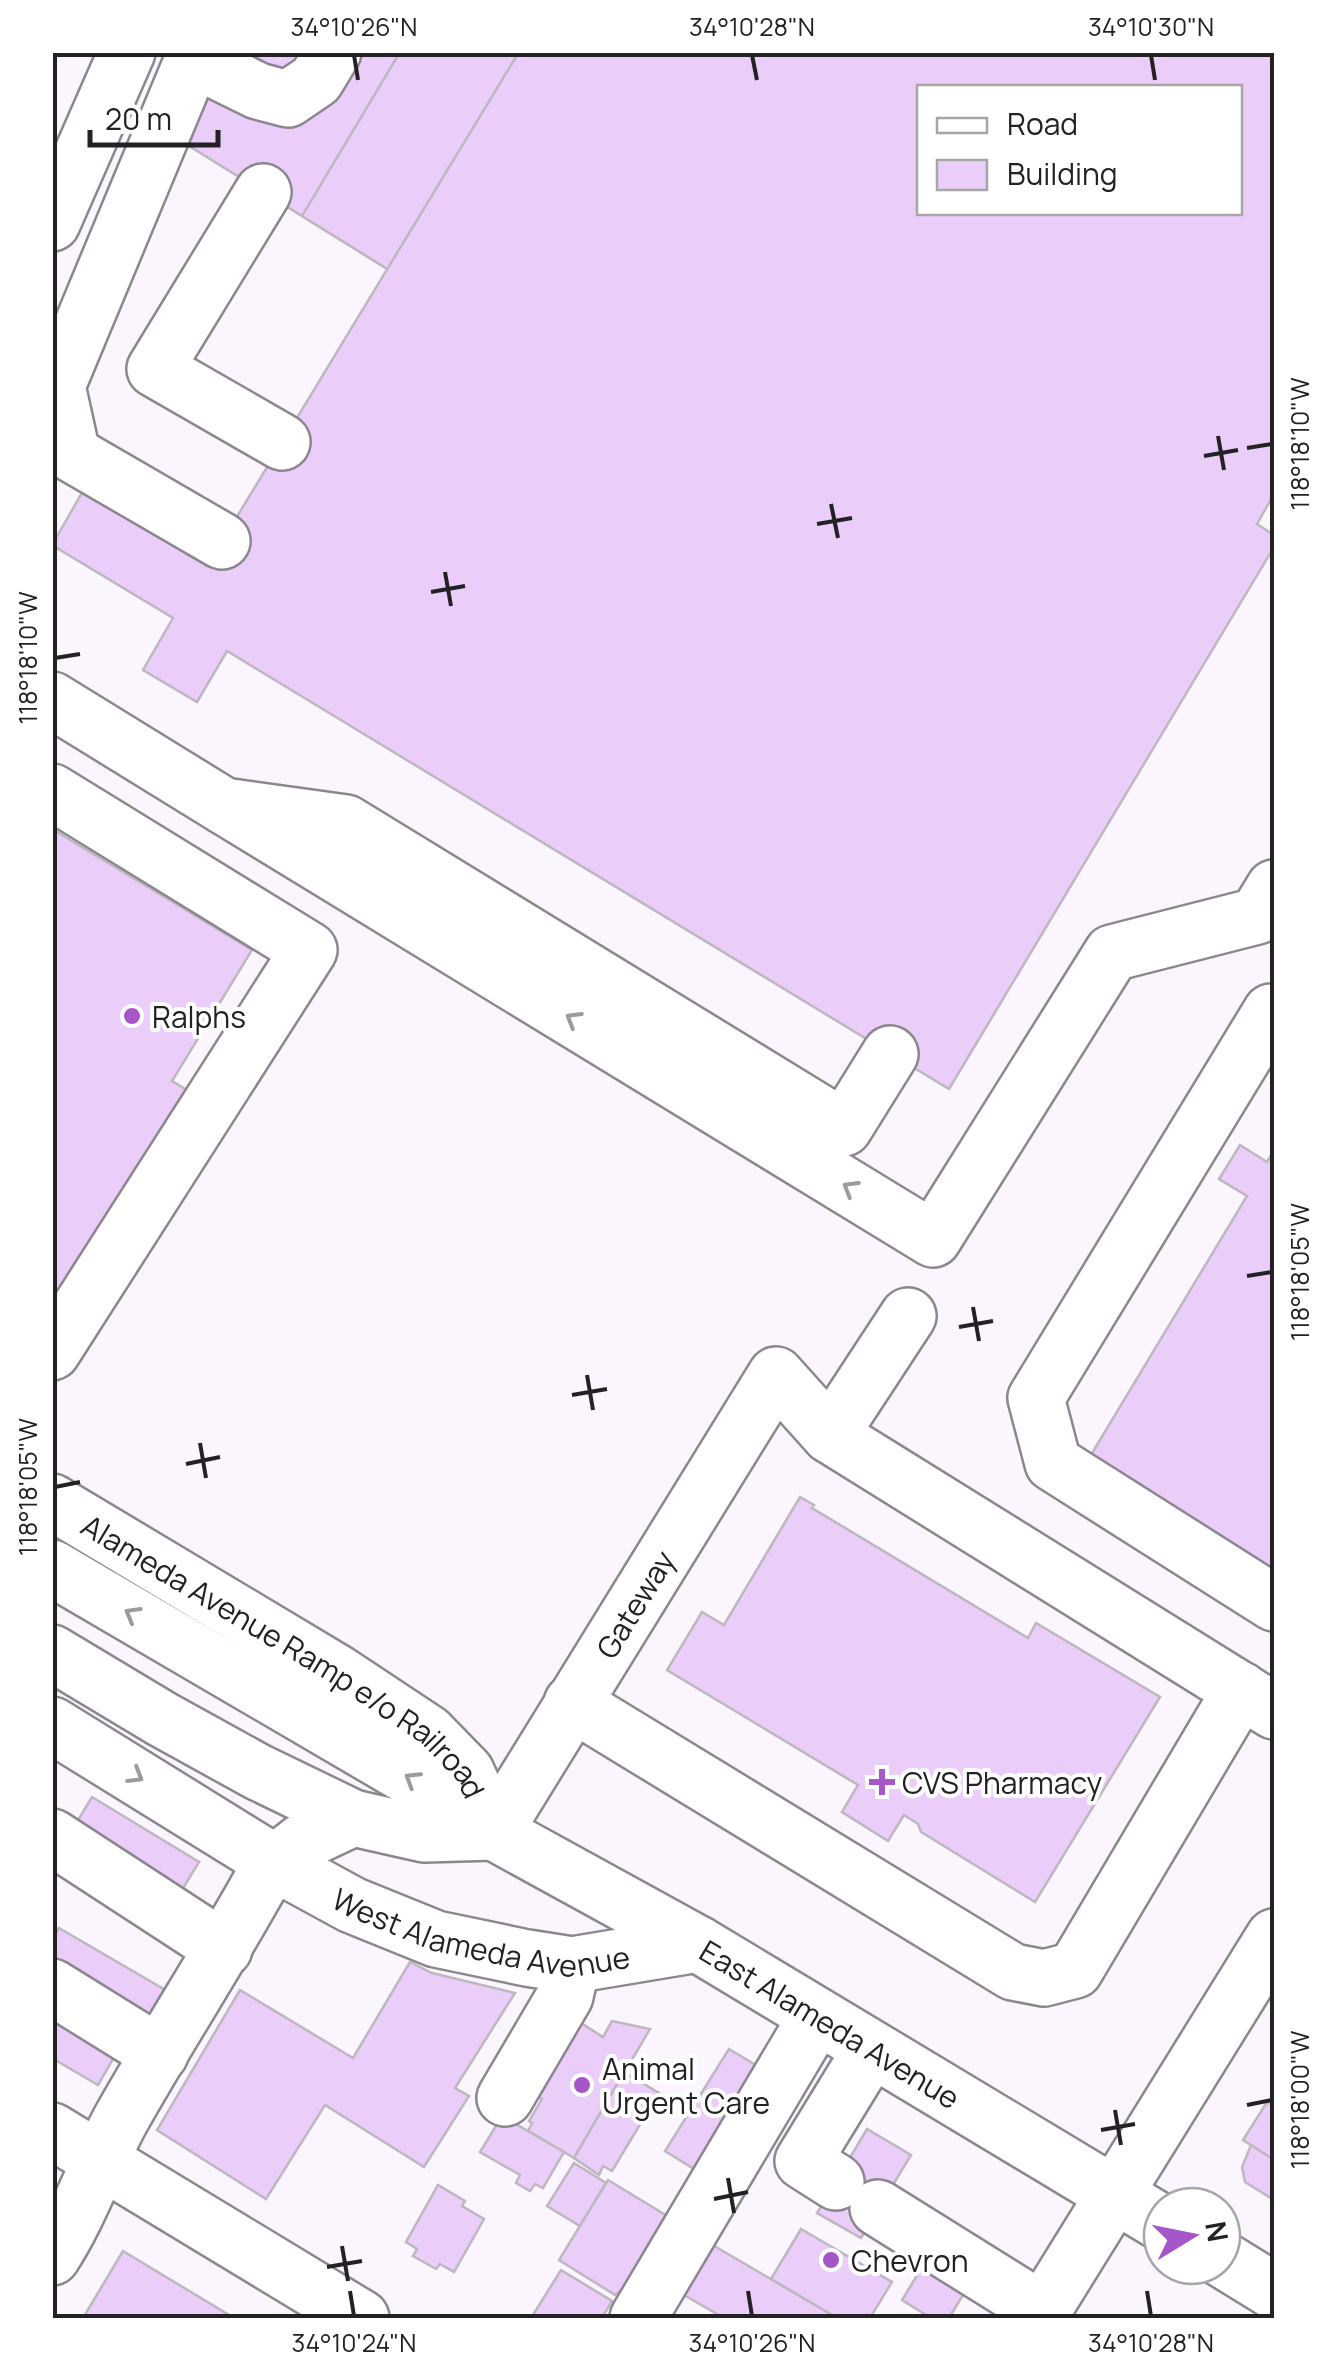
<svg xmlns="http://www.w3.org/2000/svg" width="1327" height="2371" font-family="Manrope,sans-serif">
	<rect width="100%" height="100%" fill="#fbf6fe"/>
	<g fill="#ebcdfa" stroke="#bdb8bf" stroke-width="2.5" fill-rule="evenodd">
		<path d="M173,52H519L389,270L144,118Z"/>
		<path d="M400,52H519L389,270L302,216Z"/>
		<path d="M519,52H1274V494L1257,524L1274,535V547L949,1089L227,651L197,702L143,670L173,618L52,545L83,491L207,566ZM919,88H1240V212H919Z"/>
		<path d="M52,829L252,950L172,1081L192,1093L52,1321Z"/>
		<path d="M1240,1145L1267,1162L1274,1150V1577L1086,1463L1247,1196L1219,1179Z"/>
		<path d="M800,1497L814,1505L812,1508L1028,1638L1036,1623L1160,1697L1035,1902L921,1832L918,1824L904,1815L888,1841L842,1812L858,1785L667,1670L702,1612L724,1625Z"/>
		<path d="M92,1797L199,1862L179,1895L72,1830Z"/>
		<path d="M59,1928L167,1991L147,2025L52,1970V1939Z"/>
		<path d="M410,1962L432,1973L515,1993L455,2088L469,2096L424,2167L325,2105L266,2199L157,2130L240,1990L353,2058Z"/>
		<path d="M52,2014L117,2052L98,2085L52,2058Z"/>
		<path d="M612,2021L650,2029L574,2158L528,2131L532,2123L529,2121L542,2099L539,2097L581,2023L603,2037Z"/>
		<path d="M729,2049L764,2070L702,2174L665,2151Z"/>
		<path d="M624,2072L659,2093L612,2171L603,2166L599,2175L574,2158Z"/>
		<path d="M1267,2102L1274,2106V2160L1243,2140Z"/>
		<path d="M502,2116L564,2152L543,2188L535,2184L530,2191L516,2183L520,2175L480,2152Z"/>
		<path d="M867,2129L911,2155L861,2238L817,2213Z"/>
		<path d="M1251,2145L1274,2160V2200L1245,2182L1242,2167Z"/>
		<path d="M574,2163L606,2183L580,2226L547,2206Z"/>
		<path d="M608,2180L672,2219L634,2281L615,2295L559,2260Z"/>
		<path d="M438,2185L465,2201L462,2206L484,2219L454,2272L440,2264L436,2269L413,2256L417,2249L406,2242Z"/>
		<path d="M801,2229L892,2282L870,2318H837L771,2279Z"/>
		<path d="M706,2241L837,2318H724L677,2291Z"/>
		<path d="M123,2251L234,2318H83Z"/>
		<path d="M929,2256L971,2282L949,2318H931L902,2300Z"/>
		<path d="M561,2270L612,2301L602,2318H531Z"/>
	</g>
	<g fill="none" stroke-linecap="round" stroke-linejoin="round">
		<defs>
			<g id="minor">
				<path d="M196,52L57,386L72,454L222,541"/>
				<path d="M193,59L258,91L288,99L316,80L333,52"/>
				<path d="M263,192L155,369L282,442"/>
				<path d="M52,223L127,52"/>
				<path d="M52,700L224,806L346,823L844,1128L890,1054"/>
				<path d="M52,792L309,950L52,1352"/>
				<path d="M224,806L933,1239L1112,953L1257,916L1274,888"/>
				<path d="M1274,1014L1271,1012L1036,1398L1053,1463L1274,1603"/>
				<path d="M830,1435L1274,1711"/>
				<path id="s1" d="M52,1502L336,1672L428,1733L466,1772L494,1832"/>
				<path d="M572,1703L1013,1972L1044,1978L1075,1970L1241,1690"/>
				<path d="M52,1725L275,1863L302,1842L353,1818"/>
				<path id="s2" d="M494,1832L776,1375L830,1435L908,1316"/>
				<path d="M52,1837L224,1949"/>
				<path d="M52,1987L160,2054"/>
				<path d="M505,2098L565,1996L572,1965"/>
				<path d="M52,2131L361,2318"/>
				<path d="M836,2182L803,2161L871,2050"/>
				<path d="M878,2208L1043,2311"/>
				<path id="s3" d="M52,2257C80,2214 96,2165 121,2119C166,2039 217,1961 262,1880L275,1863L352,1905L436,1939L527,1958L572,1965L698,1944"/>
				<path d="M638,2318L816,2018"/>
			</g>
			<g id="major">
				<path id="s4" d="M52,1568L406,1775L494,1832L698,1944L1162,2223"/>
				<path d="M52,1653L162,1719L258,1772L353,1818L424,1834L494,1832"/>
				<path d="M1222,2259L1274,2291"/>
				<path d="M1038,2318L1274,1937"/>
			</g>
		</defs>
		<use href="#minor" stroke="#8c878e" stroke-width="60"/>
		<use href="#major" stroke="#8c878e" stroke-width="60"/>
		<use href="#minor" stroke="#fff" stroke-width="55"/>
		<use href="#major" stroke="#fff" stroke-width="55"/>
	</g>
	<defs><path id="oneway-chevron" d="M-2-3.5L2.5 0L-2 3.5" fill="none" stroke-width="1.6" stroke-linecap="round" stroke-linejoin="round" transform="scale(2.5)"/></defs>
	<g stroke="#9c9b9c">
		<use href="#oneway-chevron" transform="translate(573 1019) rotate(-149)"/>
		<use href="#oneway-chevron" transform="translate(850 1188) rotate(-149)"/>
		<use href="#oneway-chevron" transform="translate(132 1614) rotate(-150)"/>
		<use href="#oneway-chevron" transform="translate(136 1776) rotate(31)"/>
		<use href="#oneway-chevron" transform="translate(412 1779) rotate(-148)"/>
	</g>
	<path fill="none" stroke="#232124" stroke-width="4" d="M354,55L358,80M752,55L757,80M1151,55L1155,80M1218,436L1224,470M1247,448L1272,444M1204,456L1238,450M831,504L838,538M817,524L852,518M445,572L451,606M431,592L465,586M55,658L80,654M1247,1276L1272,1272M973,1307L979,1341M959,1327L993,1321M587,1375L593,1410M572,1395L607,1389M200,1443L206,1478M186,1464L220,1457M55,1487L80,1482M1247,2105L1272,2100M1115,2110L1121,2145M1101,2130L1135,2124M728,2178L734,2213M714,2199L748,2192M342,2246L348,2281M327,2267L362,2261M350,2291L354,2316M748,2291L752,2316M1147,2291L1151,2316"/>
	<g fill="#a556c7" stroke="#fff" stroke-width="4">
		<circle cx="132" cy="1016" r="10"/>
		<path d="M877 1767h10v10h10v10h-10v10h-10v-10h-10v-10h10z"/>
		<circle cx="582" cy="2085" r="10"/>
		<circle cx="831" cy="2260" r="10"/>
	</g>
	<g text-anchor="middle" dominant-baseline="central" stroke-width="8" stroke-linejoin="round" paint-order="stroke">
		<g font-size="30" fill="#232124" stroke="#fff" text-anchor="start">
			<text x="152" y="1016">Ralphs</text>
			<text x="902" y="1782">CVS Pharmacy</text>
			<text x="602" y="2068">Animal<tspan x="602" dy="34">Urgent Care</tspan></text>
			<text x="851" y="2260">Chevron</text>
		</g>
		<g font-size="30" fill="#232124" stroke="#fff">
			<text stroke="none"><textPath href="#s2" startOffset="268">Gateway</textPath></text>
			<text stroke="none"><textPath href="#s1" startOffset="280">Alameda Avenue Ramp e/o Railroad</textPath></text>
			<text stroke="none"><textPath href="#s3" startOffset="675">West Alameda Avenue</textPath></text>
			<text stroke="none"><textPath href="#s4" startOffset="902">East Alameda Avenue</textPath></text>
		</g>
	</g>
	<rect width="1327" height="2371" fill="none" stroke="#ffffff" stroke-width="110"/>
	<rect x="917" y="85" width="325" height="130" fill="#ffffff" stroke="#a7a6a7" stroke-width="2.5"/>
	<rect x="937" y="118" width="50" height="15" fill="#ffffff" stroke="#a7a6a7" stroke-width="2.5"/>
	<text x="1007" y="135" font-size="30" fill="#232124">Road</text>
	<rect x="937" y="160" width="50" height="30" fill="#ebcdfa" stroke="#a7a6a7" stroke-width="2.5"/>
	<text x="1007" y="185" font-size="30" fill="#232124">Building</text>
	<g transform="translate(1192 2236) rotate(80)"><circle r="48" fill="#ffffff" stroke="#a7a6a7" stroke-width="2.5"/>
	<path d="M0-8L18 38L0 25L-18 38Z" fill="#a556c7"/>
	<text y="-15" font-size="28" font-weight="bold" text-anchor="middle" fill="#232124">N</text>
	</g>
	<path d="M90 130v15h128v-15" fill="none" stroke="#232124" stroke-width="5"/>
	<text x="105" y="130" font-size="30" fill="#232124" stroke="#ffffff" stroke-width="8" paint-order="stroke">20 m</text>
	<rect x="55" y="55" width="1217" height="2261" fill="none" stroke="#232124" stroke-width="4"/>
	<g font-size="25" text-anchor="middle" fill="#232124">
		<text x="354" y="36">34°10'26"N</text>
		<text x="752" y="36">34°10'28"N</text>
		<text x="1151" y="36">34°10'30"N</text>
		<text transform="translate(1300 444) rotate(-90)" y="9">118°18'10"W</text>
		<text transform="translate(28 658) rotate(-90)" y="9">118°18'10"W</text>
		<text transform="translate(1300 1272) rotate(-90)" y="9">118°18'05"W</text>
		<text transform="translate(28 1487) rotate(-90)" y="9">118°18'05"W</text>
		<text transform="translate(1300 2100) rotate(-90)" y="9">118°18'00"W</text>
		<text x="354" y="2352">34°10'24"N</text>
		<text x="752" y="2352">34°10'26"N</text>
		<text x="1151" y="2352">34°10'28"N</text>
	</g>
</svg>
